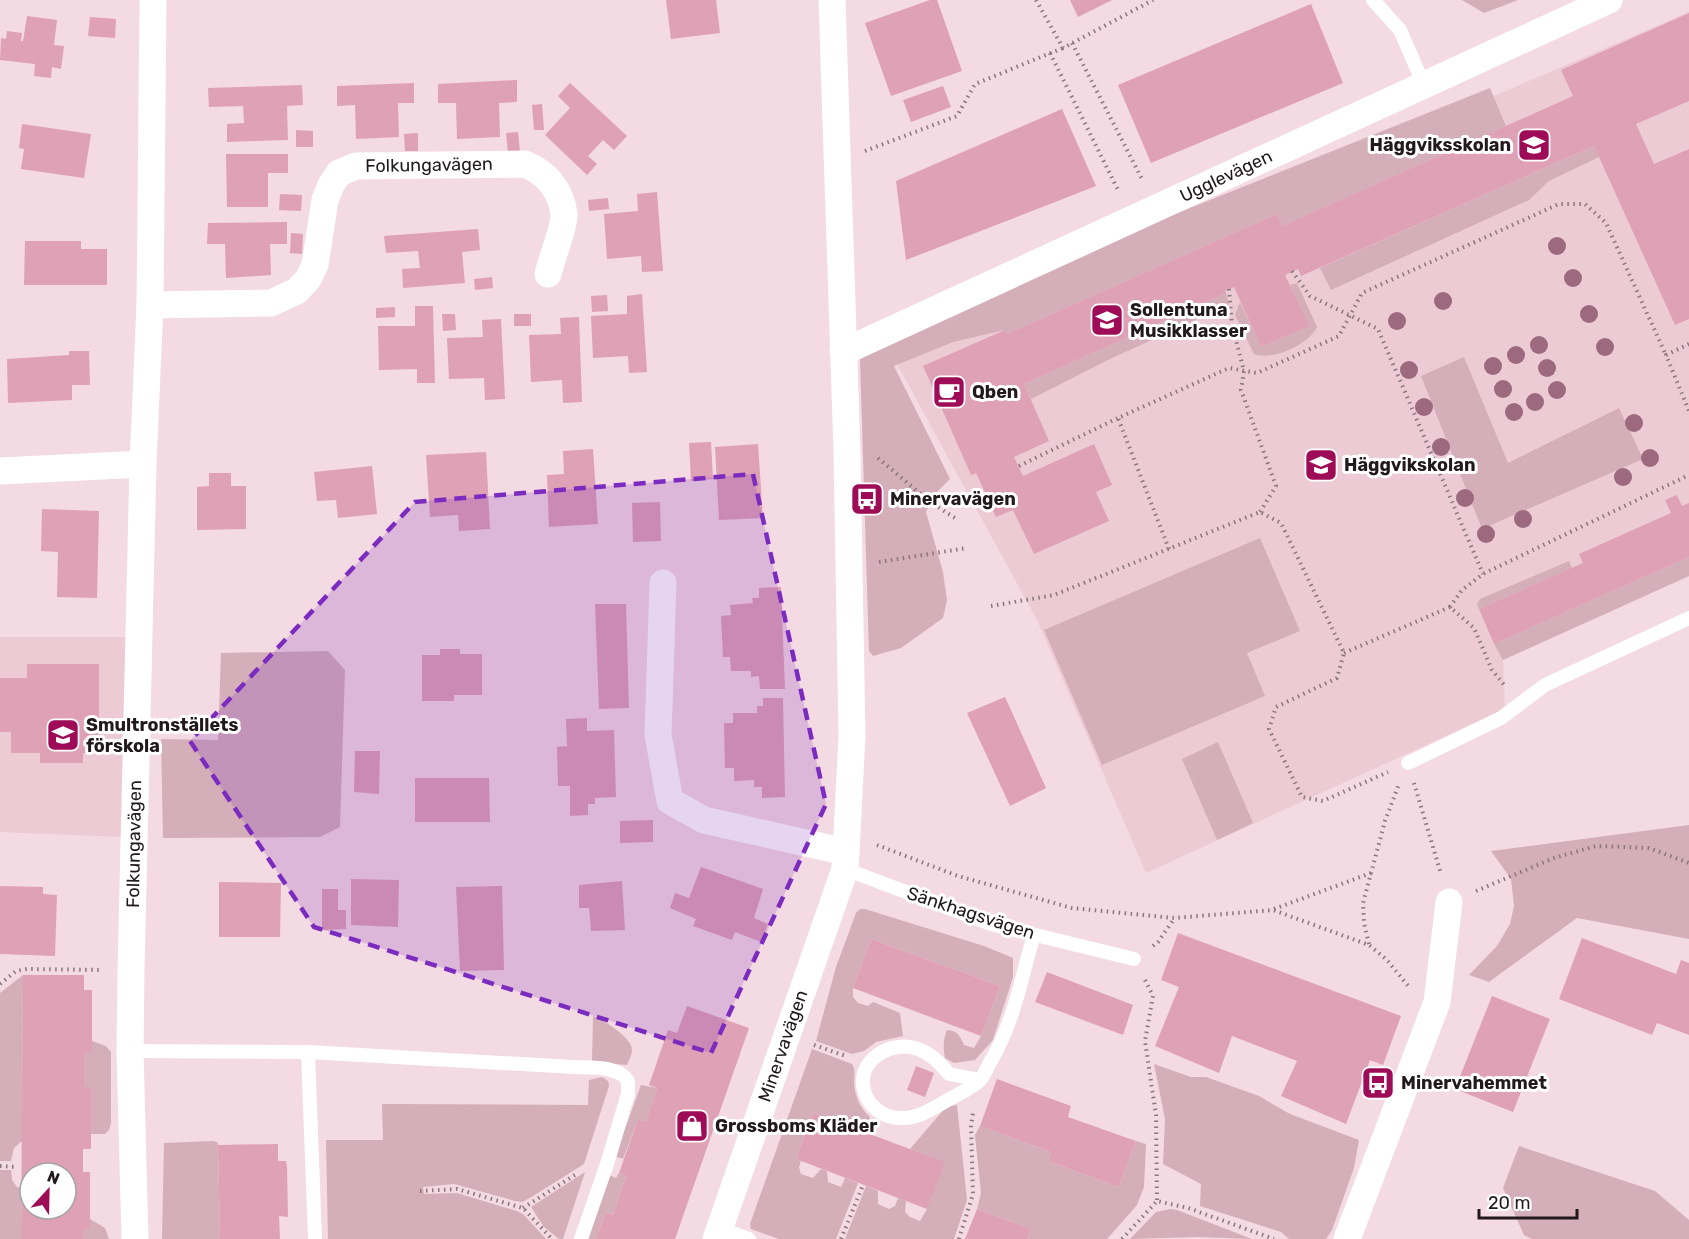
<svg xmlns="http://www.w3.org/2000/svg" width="1689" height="1239" font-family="Rubik,sans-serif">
	<rect width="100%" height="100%" fill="#f4dae2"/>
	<g fill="#edcbd5">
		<path d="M1689,12V576L1503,660L1505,709L1146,873L1037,620L892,355Z"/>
		<path d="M0,637H130L123,837L0,832Z"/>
	</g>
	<g fill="#d4aeb9">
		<path d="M1462,0H1518L1484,13Z"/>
		<path d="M1490,88L1506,126L1282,226L1277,214L1007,334L1005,330L953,342L894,366L950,479L935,494L926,512L943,572L947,600L943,618L901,648L873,656L869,651L860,359L1015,278Z"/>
		<path d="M1594,146L1599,157L1549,181L1529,200L1331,290L1320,268Z"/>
		<path d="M1297,283L1317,327C1308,345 1273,361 1254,354L1235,315L1240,302L1261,347L1308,326L1290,285Z"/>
		<path d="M1226,293L1229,305L1112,358L1031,399L1024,384Z"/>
		<path d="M1464,357L1508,463L1619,408L1643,459L1482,529L1421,376Z"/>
		<path d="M1260,538L1300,631L1247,653L1265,696L1102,765L1044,630Z"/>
		<path d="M1689,557V576L1503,660L1494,644Z"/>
		<path d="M1569,561L1572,568L1479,609L1477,604L1480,599Z"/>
		<path d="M328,651L345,670L340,827L320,837L163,838L161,739L218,740L221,653Z"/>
		<path d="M1218,742L1253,823L1217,840L1182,759Z"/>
		<path d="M1689,825V939L1577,918L1489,982L1469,975L1497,946L1510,924L1514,906L1511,879L1491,851Z"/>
		<path d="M860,909H865L984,946L1013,958V977L993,1040L975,1060L954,1063L945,1058C943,1048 943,1039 947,1030C958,1031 960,1036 964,1045L974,1048L981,1036L1000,986L871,939L853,988V997L858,1003L868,1006L873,1002L900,1013L903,1036L876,1042L864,1051L852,1054L816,1041L836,967L856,913Z"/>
		<path d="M23,975L22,1141L14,1148L11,1161H0V993Z"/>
		<path d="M593,1016C603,1019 633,1039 632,1050C632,1055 629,1060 627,1065L592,1062Z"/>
		<path d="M92,1041L106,1046L111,1052V1123L109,1130L105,1134H91V1087H84V1053H92Z"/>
		<path d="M812,1049L852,1064C856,1071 854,1076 854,1083C855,1097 860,1108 870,1117L865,1132L813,1113L796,1159L801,1161L799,1167L801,1174L813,1178L821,1169L827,1171L828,1182L841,1187L845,1178L858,1183L836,1239H779L751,1229L750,1224Z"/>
		<path d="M1154,1064L1191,1077H1206L1259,1096L1290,1114L1359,1140L1354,1168L1332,1230L1326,1239H1289L1281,1232L1200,1206L1201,1184L1163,1164L1165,1119Z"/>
		<path d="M602,1077L608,1081L609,1086L584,1164L530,1198L522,1202L515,1201L454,1184L423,1187L424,1194L457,1193L517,1211L523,1214L546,1239H328L326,1140H383L382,1104L588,1105L589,1080Z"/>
		<path d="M641,1085L657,1088L646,1122L638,1119L623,1159L615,1156Z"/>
		<path d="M957,1105L967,1200L954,1239H845L866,1186L878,1191V1204L889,1209L895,1206L898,1198L906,1201L905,1212L910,1217L920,1221L927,1209L944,1162L910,1149L946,1107Z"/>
		<path d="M980,1126L1051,1152L1048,1161L1119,1187L1136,1141L1146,1144L1144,1187L1137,1205L1107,1239H1027L1031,1229L977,1209L981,1193L975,1135Z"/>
		<path d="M213,1141L217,1142L218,1145L220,1239H162L164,1143Z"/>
		<path d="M1519,1146L1655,1191L1689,1220V1239H1532L1524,1235L1503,1188Z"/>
		<path d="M0,1170H11L12,1180L17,1187L21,1188V1239H0Z"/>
		<path d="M585,1172L563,1239H559L544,1227L531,1207Z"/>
		<path d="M619,1173L626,1176L613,1215L606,1212L596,1239H586L609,1175L616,1178Z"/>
		<path d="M1170,1209L1177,1210L1252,1239L1198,1237L1130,1239L1156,1212Z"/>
		<path d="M90,1219L105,1228L109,1239H83V1230L90,1229Z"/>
	</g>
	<g fill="#dfa1b5" fill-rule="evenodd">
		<path d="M666,0H716L720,33L671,39Z"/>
		<path d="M930,0H937L962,71L891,96L865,23Z"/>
		<path d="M1070,0H1112L1078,17Z"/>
		<path d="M1311,4L1343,83L1151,163L1118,85Z"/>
		<path d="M1689,13V101L1636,124L1654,164L1689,149V319L1675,325L1594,146L1301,276L1298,269L1285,275L1309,326L1261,347L1234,287L1225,291L1226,293L1024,384L1049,441L1014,457L1023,476L1094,444L1112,485L1096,492L1109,521L1034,554L1013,510L996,517L976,473L971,475L923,366L1005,330L1007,334L1277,214L1282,226L1573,96L1561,70Z"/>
		<path d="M27,16L57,20L54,45L64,46L61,69L52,67L51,78L34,76L35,64L0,60L1,38L6,39L7,31L22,33L21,41H23Z"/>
		<path d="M90,17L116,19L115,38L88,36Z"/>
		<path d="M517,80V102L499,103L500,137L457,139L456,103H438V84Z"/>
		<path d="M414,83V103H398L399,137L356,139L355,105L337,106V86Z"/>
		<path d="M570,83L627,136L614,150L603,140L588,156L597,164L587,175L545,135L570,108L558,96Z"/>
		<path d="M302,85L303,105L287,106L288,140L227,142V124L244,123L243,106L209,107L208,88Z"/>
		<path d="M943,86L951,107L911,122L903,100Z"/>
		<path d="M542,104L544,130H534L532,105Z"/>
		<path d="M1062,109L1096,186L906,260L896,181Z"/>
		<path d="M22,124L91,134L84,178L21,169L24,149L19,148Z"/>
		<path d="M296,130L313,131V147H296Z"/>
		<path d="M518,132L520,152L508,153L506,133Z"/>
		<path d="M418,133V151H405L404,134Z"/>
		<path d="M226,154H288V173H268V207H227Z"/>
		<path d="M657,192L663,271L642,272L641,256L607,259L604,214L638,211L637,194Z"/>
		<path d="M280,194L302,195L301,211L279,210Z"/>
		<path d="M608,198L609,209L589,211L588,200Z"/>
		<path d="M287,222V244H270L271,275L226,278L225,244H207L208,223Z"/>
		<path d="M478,229L480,250L462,252L465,283L403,288L402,269L420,268L418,251L386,253L384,236Z"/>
		<path d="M291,233L303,234L302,254L290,253Z"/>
		<path d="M25,241H81V249H107V285H24Z"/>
		<path d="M492,277L493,288L475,290L474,279Z"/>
		<path d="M642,294L647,372L629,373L628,356L593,358L591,316L627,314V296Z"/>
		<path d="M607,295L608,311L592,312L591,296Z"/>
		<path d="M415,306H433L435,383H417V369L379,370L378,326H415Z"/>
		<path d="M395,307V317L376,318V308Z"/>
		<path d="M442,314H455L456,330L443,331Z"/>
		<rect x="514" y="314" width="17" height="12"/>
		<path d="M579,317L582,402L563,403L562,380L531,382L529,335L561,334L560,318Z"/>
		<path d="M501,319L505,399L485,400L484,378L449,379L447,338L483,337L482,320Z"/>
		<path d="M69,351H89L90,385H72V400L8,403L7,359L69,355Z"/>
		<path d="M711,442L713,479L691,481L689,443Z"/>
		<path d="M758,444L763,518L719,520L715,447Z"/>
		<path d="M593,449L598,524L549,527L547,475L564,474L563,451Z"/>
		<path d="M486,452L490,529L459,531L458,515L430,517L426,455Z"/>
		<path d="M372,466L377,514L338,518L336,500L317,501L314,472Z"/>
		<path d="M209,473H231V486H246V529L197,530V487L209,486Z"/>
		<path d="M1677,495L1682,506L1689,503V557L1494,644L1479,609L1583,563L1579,554L1671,513L1665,500Z"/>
		<path d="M660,502L661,541L633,542L632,503Z"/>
		<path d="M42,509L99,511L97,598L57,597L58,552L41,551Z"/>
		<path d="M781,587L785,689H760L759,676L751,677V671H731L730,657H723L721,616L731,615L730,605L753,603L752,598H759V588Z"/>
		<path d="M595,604H626L629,708L599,709Z"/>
		<path d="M440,649H460V654H482V695H454V701H422V655H440Z"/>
		<path d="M27,664H99V753H83V763H40V753H11V732H0V678H27Z"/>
		<path d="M1005,697L1046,788L1010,806L967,713Z"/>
		<path d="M763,698H783L785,797L762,798V787H754V780L734,781V768H725L724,723H733V713H757V706H763Z"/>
		<path d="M587,718V731L614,730L616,797L595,798V804H588V815L570,816V786H558L557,747L567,746L566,719Z"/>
		<path d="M355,751H380L379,794L354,792Z"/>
		<path d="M415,778H489L490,822H415Z"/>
		<path d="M653,820V842L620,843V821Z"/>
		<path d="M701,867L763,889L754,918L768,924L761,942L735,932L732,940L693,926L696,919L670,908L675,893L689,898Z"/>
		<path d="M351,879L399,880L398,927L351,925Z"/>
		<path d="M622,881L625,930L591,931L589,908H579V885Z"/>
		<path d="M219,882L281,883L280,937H219Z"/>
		<path d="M0,886L43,887V894L57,895L55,956L0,954Z"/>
		<path d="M502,886L504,970L460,971L456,887Z"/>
		<path d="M322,889H338V910H346V929L322,930Z"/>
		<path d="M1178,933L1401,1016L1383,1065L1370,1060L1346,1124L1281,1096L1297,1061L1232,1036L1219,1073L1155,1046L1179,987L1161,980Z"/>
		<path d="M1582,938L1676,974L1681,960L1689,963V1035L1657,1023L1652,1035L1559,999Z"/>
		<path d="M871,939L1000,986L981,1036L853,988Z"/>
		<path d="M1047,972L1133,1005L1123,1035L1035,1002Z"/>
		<path d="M23,975H84V990H92V1053H84V1087H91V1149H83V1172H90V1229L83,1230V1239H21ZM30,1173H66V1209H30Z"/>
		<path d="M1492,996L1550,1019L1513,1112L1455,1089Z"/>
		<path d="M687,1006L749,1028L675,1239H596L606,1212L613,1215L626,1176L619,1173L638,1119L646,1122L657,1088L649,1085L668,1030L677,1033Z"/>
		<path d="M916,1066L934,1073L925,1097L907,1090Z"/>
		<path d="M997,1079L1071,1106L1068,1117L1136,1141L1119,1187L1048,1161L1051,1152L980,1126Z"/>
		<path d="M813,1113L945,1162L927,1209L796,1159Z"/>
		<path d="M278,1144V1161H286L287,1167L288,1217L279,1216L280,1239H220L218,1145Z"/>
		<path d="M977,1209L1031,1229L1027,1239H965Z"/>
	</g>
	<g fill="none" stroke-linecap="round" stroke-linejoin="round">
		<g stroke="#89777d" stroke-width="4" stroke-dasharray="1.5 4.5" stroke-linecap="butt">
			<path d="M1036,0L1063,48L1153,0"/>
			<path d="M1072,43L1143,181"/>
			<path d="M1050,53L1119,192"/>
			<path d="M865,151L957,116L975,84L1063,48"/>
			<path d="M1292,271L1310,296L1378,329L1483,574"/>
			<path d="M1229,289L1232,325L1244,371L1241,390L1276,486L1260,512"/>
			<path d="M1689,344L1666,355L1689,411"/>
			<path d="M878,458L930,502L955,518"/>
			<path d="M1019,466L1118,418"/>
			<path d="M1169,549L1118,418L1229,368L1257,373L1339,336L1362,293L1559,204H1585L1606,223L1666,355"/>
			<path d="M879,562L967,548"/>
			<path d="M991,606L1054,595L1260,512L1281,523L1344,653L1337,678L1276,707L1269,729L1302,797L1323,801L1388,772"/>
			<path d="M1450,607L1462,590L1483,574L1689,475"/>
			<path d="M1344,653L1450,607L1474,628L1492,670L1505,686"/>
			<path d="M1414,783L1441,874"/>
			<path d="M877,845L958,876L1072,908L1174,918L1273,910L1369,945L1387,960L1409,987"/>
			<path d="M1476,891L1554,858L1596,846L1649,848L1689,863"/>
			<path d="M1274,909L1371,873"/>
			<path d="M1369,944L1364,923L1363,903L1385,821L1399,784"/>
			<path d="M1153,946L1158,942L1174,919"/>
			<path d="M1145,980L1153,996L1145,1041L1156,1115L1157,1201"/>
			<path d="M0,984L16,971L27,969L103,970"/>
			<path d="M814,1045L846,1056"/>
			<path d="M0,1166L18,1167"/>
			<path d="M420,1191L457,1189L523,1208L552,1239"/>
			<path d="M523,1208L578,1173"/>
			<path d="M841,1239L863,1185"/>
			<path d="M959,1239L973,1194L971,1127L973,1113"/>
			<path d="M1122,1239L1157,1201L1188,1208L1274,1239"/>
		</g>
		<g stroke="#fff" stroke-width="14">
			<path d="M1373,0L1400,30L1424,85"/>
			<path d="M1408,763L1501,718L1545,685L1689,618"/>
			<path d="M845,869L991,924L1134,959"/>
			<path d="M130,1051L308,1052L574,1067C590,1068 618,1065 628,1081V1094L607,1164L581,1239"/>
			<path d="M308,1052L315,1239"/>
			<path d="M980,1080L949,1074C941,1064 930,1053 918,1049C892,1039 856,1060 864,1090C868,1106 883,1118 900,1118C917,1119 932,1109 946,1101C956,1095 973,1088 981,1079C985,1074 988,1065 992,1059C1015,1019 1021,978 1034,935"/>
			<path d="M719,1228L749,1239"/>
		</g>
		<g stroke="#fff" stroke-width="27">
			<path d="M150,305L271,303L297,291L308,279L315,265L325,200L331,185L339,173L356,166L525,164C547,173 561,190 564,214C565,224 551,261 548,274"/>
			<path d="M843,352L1609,0"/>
			<path d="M0,471L143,464"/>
			<path d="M663,583L658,735L670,801L704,820L846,852"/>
			<path d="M135,1239L130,1051L131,971L143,464L150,305L153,0"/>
			<path d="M716,1239L845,869L846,852L852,736L847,453L832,0"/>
			<path d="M1347,1239L1437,1002L1449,902"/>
		</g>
	</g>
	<g fill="#9c697f">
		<circle cx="1557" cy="246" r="9"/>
		<circle cx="1573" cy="278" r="9"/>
		<circle cx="1443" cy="301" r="9"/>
		<circle cx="1589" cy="314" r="9"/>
		<circle cx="1397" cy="321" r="9"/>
		<circle cx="1539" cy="345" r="9"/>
		<circle cx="1605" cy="347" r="9"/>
		<circle cx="1516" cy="355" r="9"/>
		<circle cx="1493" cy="366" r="9"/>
		<circle cx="1547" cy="368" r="9"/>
		<circle cx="1409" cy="370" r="9"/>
		<circle cx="1503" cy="389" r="9"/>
		<circle cx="1557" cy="390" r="9"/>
		<circle cx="1535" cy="402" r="9"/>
		<circle cx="1424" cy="407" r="9"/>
		<circle cx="1514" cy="412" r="9"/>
		<circle cx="1634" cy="423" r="9"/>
		<circle cx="1441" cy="447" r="9"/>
		<circle cx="1650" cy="458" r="9"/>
		<circle cx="1623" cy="477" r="9"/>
		<circle cx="1465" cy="498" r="9"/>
		<circle cx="1523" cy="519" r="9"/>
		<circle cx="1486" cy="534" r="9"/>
	</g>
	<path fill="#7b2cbf" fill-opacity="0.2" stroke="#7b2cbf" stroke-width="4.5" stroke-dasharray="12 8" stroke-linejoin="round" d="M753,474L826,804L711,1053L314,927L190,741L415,502Z"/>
	<defs>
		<symbol id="school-square" viewBox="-11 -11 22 22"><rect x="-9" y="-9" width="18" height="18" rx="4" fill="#9e0c57" stroke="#fff"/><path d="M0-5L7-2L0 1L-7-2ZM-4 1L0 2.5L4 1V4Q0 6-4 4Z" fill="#fff"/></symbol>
		<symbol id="cafe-square" viewBox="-11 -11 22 22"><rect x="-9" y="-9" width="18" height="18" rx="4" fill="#9e0c57" stroke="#fff"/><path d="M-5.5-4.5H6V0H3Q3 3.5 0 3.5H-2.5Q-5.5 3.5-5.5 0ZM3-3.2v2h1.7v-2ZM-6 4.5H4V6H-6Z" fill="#fff"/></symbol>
		<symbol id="bus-square" viewBox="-11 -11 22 22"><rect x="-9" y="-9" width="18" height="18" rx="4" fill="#9e0c57" stroke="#fff"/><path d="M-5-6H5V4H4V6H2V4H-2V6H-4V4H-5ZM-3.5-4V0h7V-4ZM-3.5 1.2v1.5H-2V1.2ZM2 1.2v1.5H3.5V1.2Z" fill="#fff"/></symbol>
		<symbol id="shop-square" viewBox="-11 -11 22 22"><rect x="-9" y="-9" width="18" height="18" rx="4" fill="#9e0c57" stroke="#fff"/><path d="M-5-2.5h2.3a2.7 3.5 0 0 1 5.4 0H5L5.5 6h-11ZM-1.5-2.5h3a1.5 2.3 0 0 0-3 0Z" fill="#fff"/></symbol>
	</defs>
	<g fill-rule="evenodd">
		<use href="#school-square" x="1515" y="126" width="38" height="38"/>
		<use href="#school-square" x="1088" y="301" width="38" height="38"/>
		<use href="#cafe-square" x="930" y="373" width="38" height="38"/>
		<use href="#school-square" x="1302" y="446" width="38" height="38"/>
		<use href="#bus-square" x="848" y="480" width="38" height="38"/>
		<use href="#school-square" x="44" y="716" width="38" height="38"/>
		<use href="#bus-square" x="1359" y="1064" width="38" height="38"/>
		<use href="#shop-square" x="673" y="1107" width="38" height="38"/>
	</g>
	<g text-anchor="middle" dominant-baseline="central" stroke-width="6" stroke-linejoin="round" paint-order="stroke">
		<g font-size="18" font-weight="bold" fill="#22191c" stroke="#fff" text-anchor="start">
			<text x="1511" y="145" text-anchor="end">Häggviksskolan</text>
			<text x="1130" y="310">Sollentuna<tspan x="1130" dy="21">Musikklasser</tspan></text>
			<text x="972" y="392">Qben</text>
			<text x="1344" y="465">Häggvikskolan</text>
			<text x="890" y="499">Minervavägen</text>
			<text x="86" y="725">Smultronställets<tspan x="86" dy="21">förskola</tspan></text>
			<text x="1401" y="1083">Minervahemmet</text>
			<text x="715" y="1126">Grossboms Kläder</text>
		</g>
		<g font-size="18" fill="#22191c" stroke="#fff">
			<text transform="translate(429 165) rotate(-1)">Folkungavägen</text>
			<text transform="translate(1226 176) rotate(-25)">Ugglevägen</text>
			<text transform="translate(134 844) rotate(-89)">Folkungavägen</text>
			<text transform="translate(971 913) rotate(18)">Sänkhagsvägen</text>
			<text transform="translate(783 1046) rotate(-71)">Minervavägen</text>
		</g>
	</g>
	<g transform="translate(48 1191) rotate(22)"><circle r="28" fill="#ffffff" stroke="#a7a3a4" stroke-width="1.5"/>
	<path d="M0-4.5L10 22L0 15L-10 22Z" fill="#9e0c57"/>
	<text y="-9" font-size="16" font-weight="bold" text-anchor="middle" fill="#22191c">N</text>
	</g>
	<path d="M1479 1209v9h98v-9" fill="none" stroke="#22191c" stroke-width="3"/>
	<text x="1488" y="1209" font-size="18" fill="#22191c" stroke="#ffffff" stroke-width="4.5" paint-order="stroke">20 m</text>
</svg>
